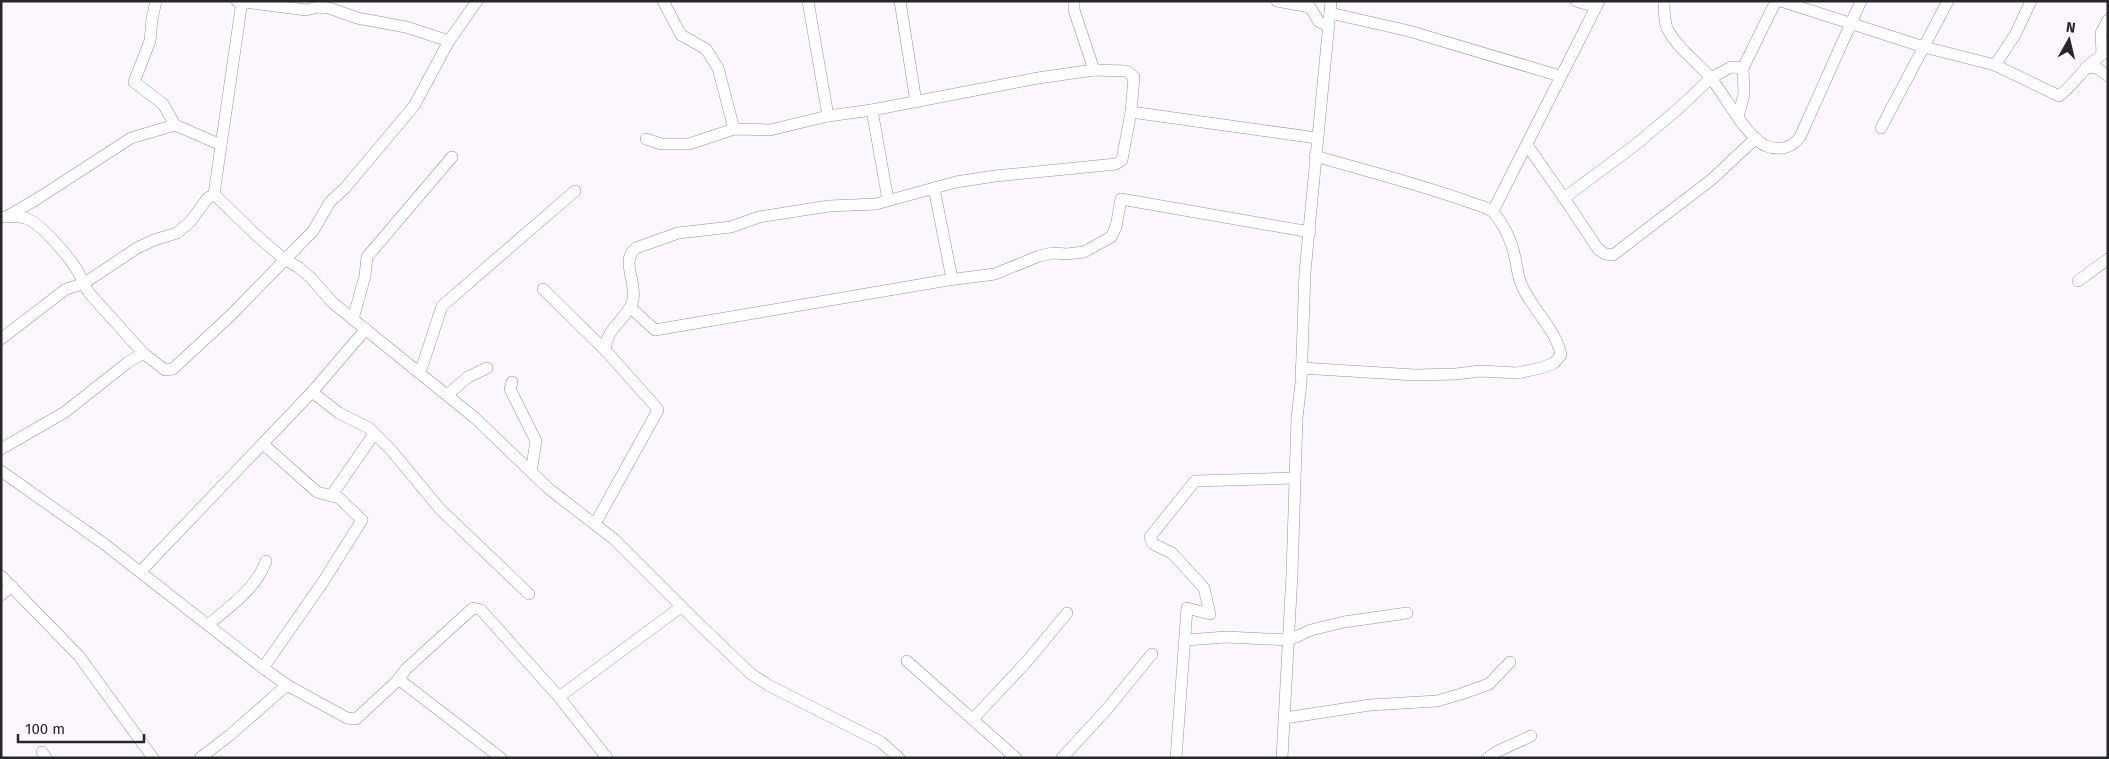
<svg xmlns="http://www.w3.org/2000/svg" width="2109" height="759" font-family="'Fira Sans',sans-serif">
	<rect width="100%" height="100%" fill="#fcf6fe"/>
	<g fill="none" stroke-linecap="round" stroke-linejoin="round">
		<defs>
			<g id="minor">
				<path d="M156,1L152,19L150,41L134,82L163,104L175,125"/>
				<path d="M237,1L306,10L318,7L329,8L357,18L406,27L449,41"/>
				<path d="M663,1L681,35L706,49L718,68L734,129"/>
				<path d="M808,1L828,116"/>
				<path d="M900,1L916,102"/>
				<path d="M1074,1V10L1094,70"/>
				<path d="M1277,1L1310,7L1319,22L1329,26"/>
				<path d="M1576,1L1596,7"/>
				<path d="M1664,1C1664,10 1664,20 1667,28C1676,47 1697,62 1710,77C1725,95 1746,137 1766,146C1779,151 1792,148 1800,137L1861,1"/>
				<path d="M1781,1L1924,47L1995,65L2059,96C2077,82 2087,62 2108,51"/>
				<path d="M1330,13L1409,31L1560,76"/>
				<path d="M2102,54L2101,33L2108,20"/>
				<path d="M1995,65L2015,35L2031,1"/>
				<path d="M2086,67L2097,68L2108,76"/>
				<path d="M872,110L888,200"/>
				<path d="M1131,112L1317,138"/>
				<path d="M1738,117L1744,94L1743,68"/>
				<path d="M1881,128L1948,1"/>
				<path d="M1527,145L1564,198L1634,146L1678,109L1711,78L1731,67L1743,68L1776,1"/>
				<path d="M934,188L952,279"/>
				<path d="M214,194L257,236L284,259L298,267L310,277L333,303L475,418L549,489L614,539L698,623L751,674L770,686L881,742L899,758"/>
				<path d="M1564,198L1598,249L1605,254L1613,255L1711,180L1756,138"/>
				<path d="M1493,211L1599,1"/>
				<path d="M1,217C9,217 17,216 25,218C39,221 69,257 77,270C82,278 84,286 90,294L143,353L165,370L173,369L232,314L313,231L330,202L345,188L414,106L449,41L477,1"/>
				<path d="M6,217L37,199L131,138L175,125L221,145"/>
				<path d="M2078,281L2108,259"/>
				<path d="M543,289L606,351L656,407L658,410L595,524"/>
				<path d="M630,307L655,330L948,280L995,274L1039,256L1053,253L1067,254L1084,252L1111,237L1116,227L1121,199L1310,232"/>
				<path d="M353,319L365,276L367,257L452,157"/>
				<path d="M366,329L312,392L339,413L369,428L391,450L440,509L529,594"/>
				<path d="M1,339L66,289L83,284L137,248L154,240L177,233L190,222L207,199L214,194L242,1"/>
				<path d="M606,351C603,330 628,319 633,300C637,282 620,260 636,248L678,233L731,227L759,217L829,206L876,204L956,182L995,176L1116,164L1122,160L1131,112L1134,77L1127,71L1094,70L1038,78L872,110L828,116L770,130L734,129L689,144H661L646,139"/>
				<path d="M1301,368L1415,375L1456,374L1480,371L1517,373L1541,368L1554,363L1561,355C1556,329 1533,311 1522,286C1517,275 1517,265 1514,253C1511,240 1503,223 1493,212C1488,207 1476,205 1469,202C1419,184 1367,171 1315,156"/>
				<path d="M420,373L442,306L575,191"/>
				<path d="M512,382L510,389L536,441L531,472"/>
				<path d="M447,395L468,377L487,368"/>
				<path d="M263,444L317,492L339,498L362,520L323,582L263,668"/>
				<path d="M1,449L65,412L127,363L143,353"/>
				<path d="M1,471L103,543L263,668L287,685"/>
				<path d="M331,496L374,434"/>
				<path d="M140,572L312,392"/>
				<path d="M1,576L79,656L153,758"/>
				<path d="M1,595L12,586"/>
				<path d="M208,625C229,607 257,588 266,561"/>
				<path d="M1186,640L1226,637L1289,640L1311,630L1344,622L1407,613"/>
				<path d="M907,661L1016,758"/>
				<path d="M397,681L406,669L473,608L481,610L559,697"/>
				<path d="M1285,718L1370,705L1437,701L1461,694L1489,684L1510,662"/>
				<path d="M973,719L1029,659L1067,613"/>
				<path d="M42,752L46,758"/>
				<path d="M200,758L230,735L287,685L347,718L356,719L397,681H401L501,758"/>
				<path d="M607,758L559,697L681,607"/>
				<path d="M1062,758L1107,709L1152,654"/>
				<path d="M1176,758L1187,608L1210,614L1204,588L1172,553L1153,544L1150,537L1195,481L1294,478"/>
				<path d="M1282,758L1292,574L1297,418L1301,383L1305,272L1331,1"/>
				<path d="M1488,758L1496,752L1531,736"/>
			</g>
		</defs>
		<use href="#minor" stroke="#99929c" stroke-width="12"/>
		<use href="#minor" stroke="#fff" stroke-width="11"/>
	</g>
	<rect width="2109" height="759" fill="none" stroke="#29262a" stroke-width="5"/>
	<g transform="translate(2069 40) rotate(8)" stroke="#fcf6fe" stroke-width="4" paint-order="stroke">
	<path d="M0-4L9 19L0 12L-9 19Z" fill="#29262a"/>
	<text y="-8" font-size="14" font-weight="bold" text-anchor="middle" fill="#29262a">N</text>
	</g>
	<path d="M18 734v8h126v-8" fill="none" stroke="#29262a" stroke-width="2.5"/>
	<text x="25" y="734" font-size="15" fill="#29262a" stroke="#fcf6fe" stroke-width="4" paint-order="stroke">100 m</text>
</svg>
